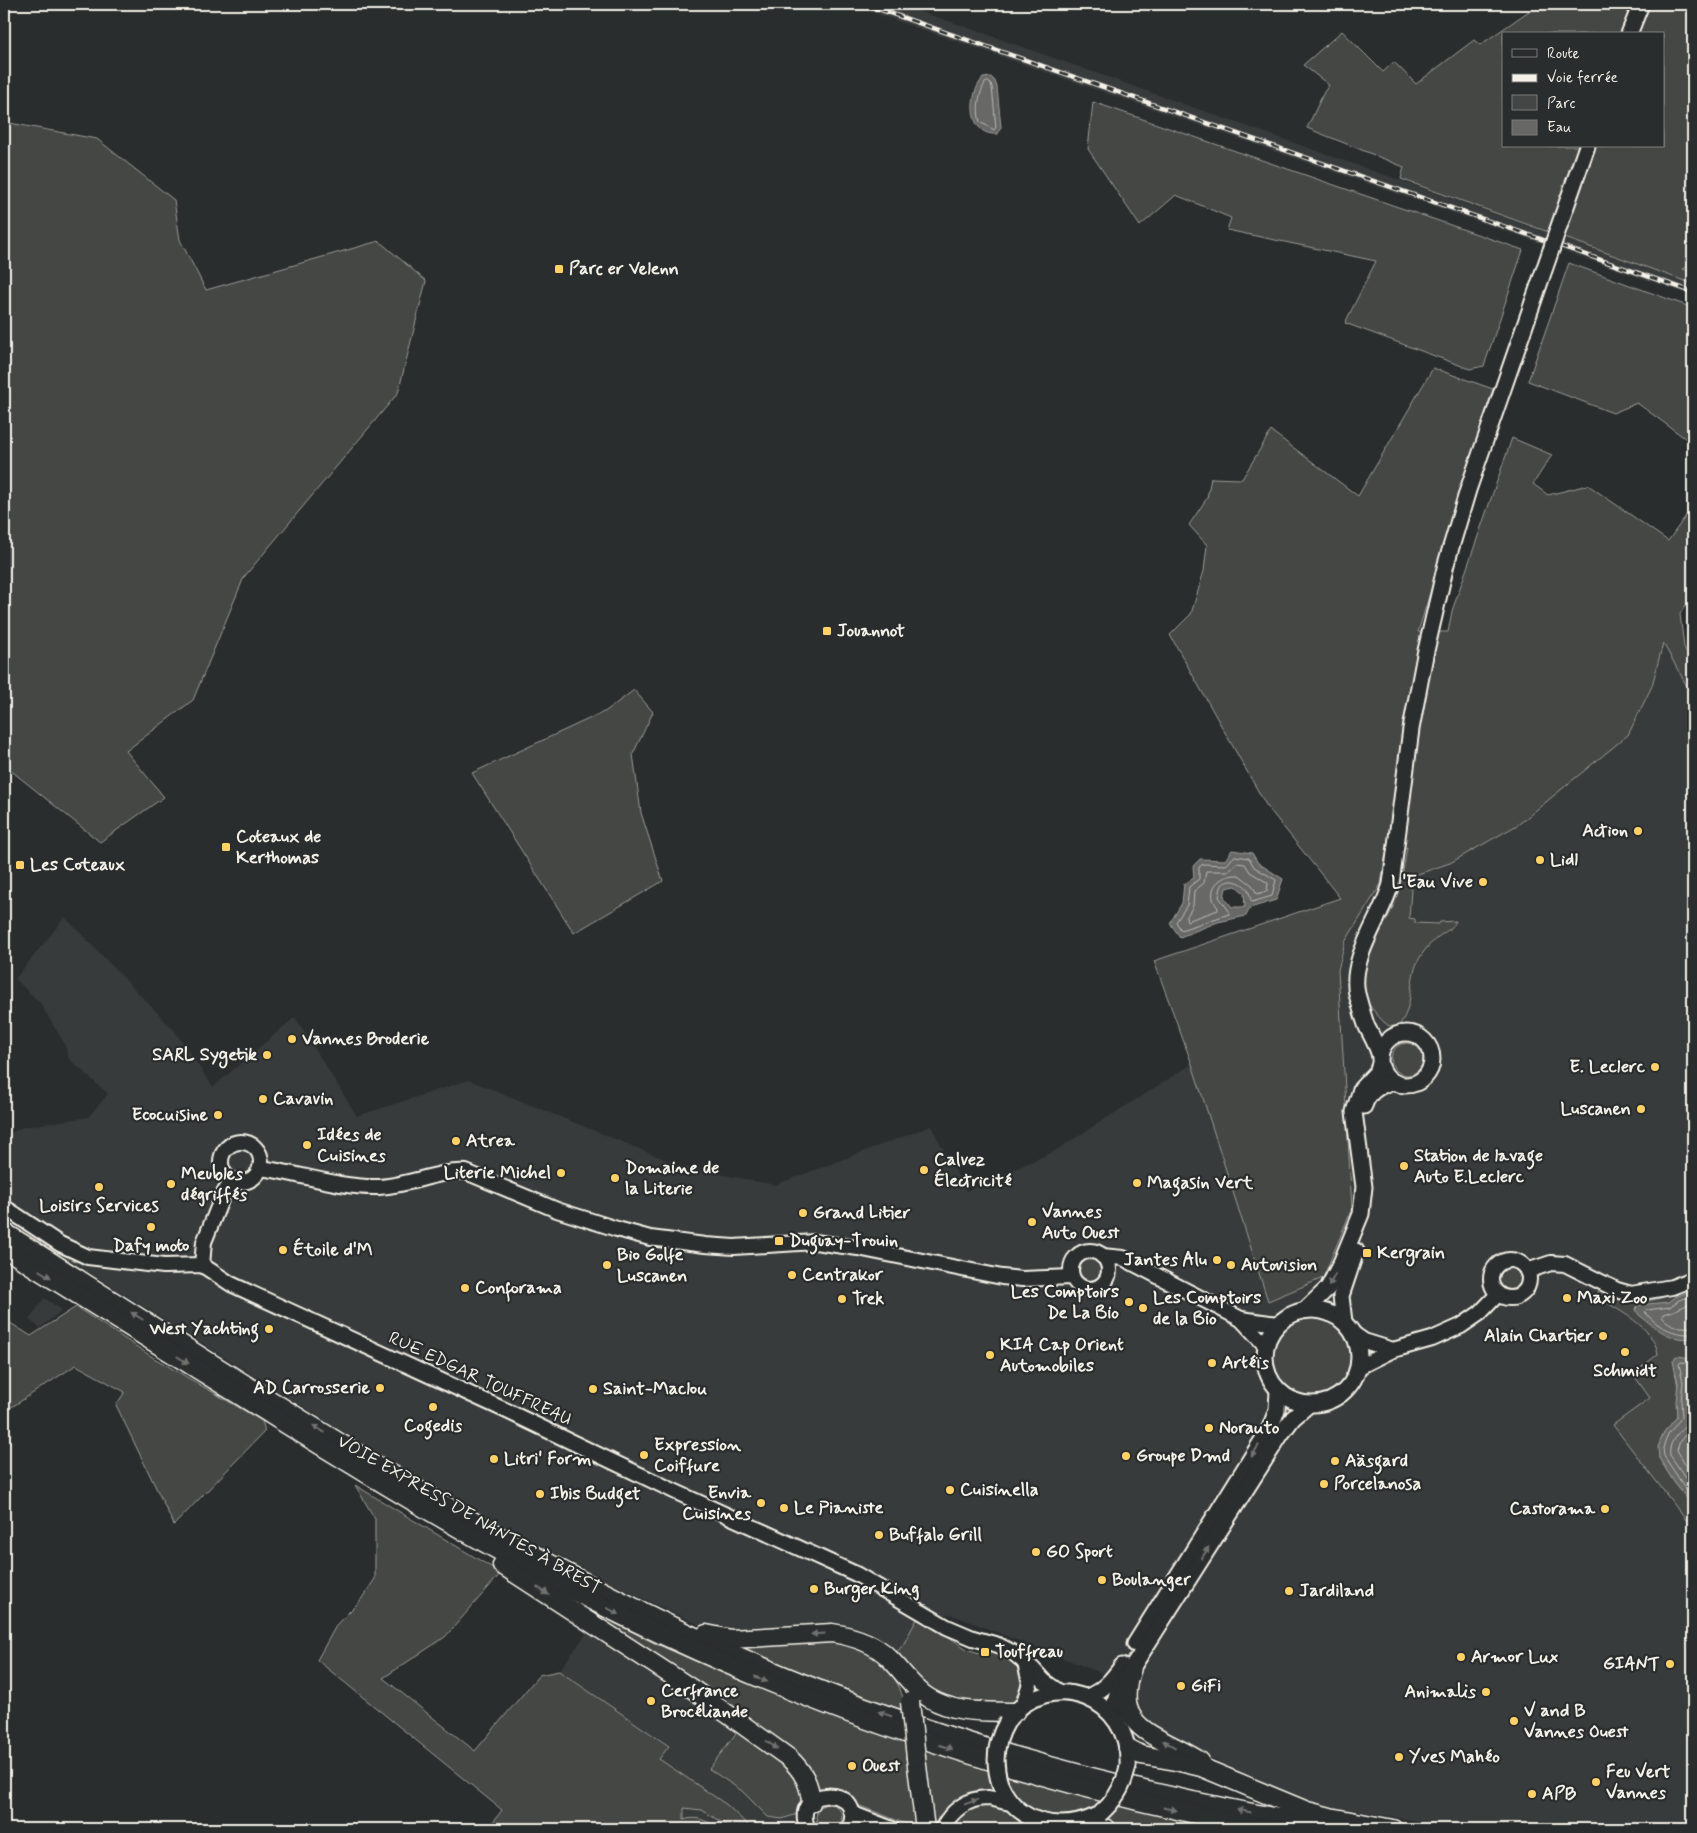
<svg xmlns="http://www.w3.org/2000/svg" width="1697" height="1833" font-family="Mynerve,sans-serif">
	<rect width="100%" height="100%" fill="#2a2d2e"/>
	<filter id="ink" filterUnits="userSpaceOnUse"><feTurbulence type="fractalNoise" baseFrequency=".02" numOctaves="2"/><feDisplacementMap in="SourceGraphic" scale="10" xChannelSelector="R" yChannelSelector="G"/><feConvolveMatrix kernelMatrix="1 2 1 2 8 2 1 2 1" color-interpolation-filters="sRGB"/></filter>
	<g filter="url(#ink)">
		<g fill="#373a3a">
			<path d="M848,4H896L952,22L1693,284V296Z"/>
			<path d="M1663,643L1693,697V1829H1461L1314,1803L1236,1771L1142,1722L1106,1675L950,1614L919,1620L899,1653L869,1631L839,1624L749,1629H708L612,1584L425,1483L4,1219V1136L23,1127L88,1117L108,1094L69,1059L64,1043L40,1003L15,979L65,917L174,1030L213,1087L295,1017L357,1116L469,1080L684,1167L775,1185L931,1126L966,1191L1053,1152L1192,1064L1268,1301L1345,942L1381,884L1450,863L1519,824L1628,735L1652,686Z"/>
			<path d="M44,1298L62,1310L40,1328L29,1320Z"/>
			<path d="M589,1630L737,1732L709,1769L742,1791L768,1817L782,1819L797,1814L805,1829H679L684,1820L683,1810L687,1795L659,1759L669,1745L559,1671Z"/>
		</g>
		<g fill="#444645" stroke="#9c9c96" fill-rule="evenodd">
			<path d="M1539,4H1693V264L1683,269L1693,272V284L1401,179L1404,167L1307,128L1324,92L1329,85L1303,65L1342,31L1383,72L1394,62L1416,84L1474,40L1480,45ZM1503,34H1663V146H1503Z"/>
			<path d="M1093,102L1523,250L1484,366L1470,369L1345,323L1376,261L1227,230L1231,218L1176,195L1140,226L1088,149Z"/>
			<path d="M4,122L97,139L174,200L180,240L206,290L379,241L426,281L398,393L244,577L193,700L126,751L164,797L100,842L4,765Z"/>
			<path d="M1569,263L1693,308V444L1637,403L1613,413L1528,381Z"/>
			<path d="M1433,368L1493,389L1418,632H1448L1452,611L1512,438L1552,455L1533,484L1548,495L1588,485L1668,541L1693,506V594L1680,614L1684,647L1693,666V697L1663,643L1652,686L1628,735L1519,824L1450,863L1412,876L1409,918L1415,919V923L1439,924L1440,922L1456,921C1453,928 1448,930 1442,934C1432,941 1422,952 1417,963C1408,985 1414,1009 1397,1028C1386,1027 1381,1019 1374,1011C1344,974 1380,940 1393,906C1401,886 1404,867 1407,847L1385,858L1381,884L1345,942L1338,970L1352,1208L1323,1278L1268,1301L1192,1064L1154,961L1340,898L1266,805L1170,635L1191,614L1204,571L1207,545L1189,525L1207,498L1211,478L1242,479L1271,431L1358,496Z"/>
			<path d="M634,690L653,712L633,754L641,813L663,881L574,933L472,773L606,711Z"/>
			<circle cx="1407" cy="1059" r="16"/>
			<circle cx="1089" cy="1269" r="13"/>
			<circle cx="1510" cy="1278" r="12"/>
			<path d="M1693,1285V1361L1692,1360L1675,1373C1680,1387 1676,1402 1677,1417L1664,1432L1659,1458L1674,1482L1693,1506V1529L1613,1425L1650,1398L1633,1374L1658,1354C1654,1326 1617,1310 1596,1296L1600,1289C1608,1292 1617,1297 1625,1300C1647,1306 1674,1294 1693,1285Z"/>
			<path d="M76,1307L154,1358L262,1421L265,1431L174,1525L116,1405L125,1392L76,1365L4,1412V1319L31,1336Z"/>
			<circle cx="1313" cy="1356" r="40"/>
			<path d="M355,1485L501,1573L445,1637L383,1678L475,1751L539,1675L559,1671L669,1746L659,1759L727,1805L752,1829H732L702,1810L684,1808V1820C697,1815 709,1822 720,1829H488L502,1810L317,1660L337,1624L360,1601L375,1579V1519Z"/>
			<path d="M558,1594L656,1644L744,1682L887,1736L1072,1794L1228,1829H919L858,1805L849,1796L828,1788L803,1798L797,1814L782,1819L768,1817L742,1791L709,1769L737,1732L589,1630Z"/>
			<path d="M918,1617L967,1649L979,1653L998,1651L1014,1660L1024,1672L1026,1678L1020,1696L1014,1702L1005,1707L985,1709L930,1694L894,1655L903,1645Z"/>
			<path d="M828,1638C839,1642 855,1644 866,1650C888,1664 903,1686 906,1712L754,1655L729,1644Z"/>
			<circle cx="829" cy="1817" r="13"/>
		</g>
		<g fill="#676866" stroke="#9f9f9a" fill-rule="evenodd">
			<path d="M991,77L995,81L997,87L1001,127L998,134C967,137 968,94 983,78Z"/>
			<path d="M1232,850L1252,853L1258,863L1283,879L1276,900L1250,908L1246,916L1218,922L1180,937L1170,923L1182,903L1184,884L1194,878L1193,866L1200,859L1225,860ZM1236,886L1244,893L1245,907H1232L1224,897L1226,888Z"/>
			<path d="M1693,1290V1338C1670,1342 1656,1328 1639,1315L1636,1310L1637,1305L1669,1302L1677,1296Z"/>
			<path d="M1676,1356L1685,1357L1693,1361V1506L1674,1482L1659,1458L1658,1447L1664,1432L1677,1417L1676,1401L1678,1383L1673,1361Z"/>
		</g>
		<g fill="none" stroke-linecap="round" stroke-linejoin="round">
			<g stroke="#bcbab4" stroke-width="1">
				<path d="M988,82L991,84L992,87L996,127L994,130L980,122C976,109 979,94 985,83Z"/>
				<path d="M1235,856L1249,858L1254,867L1276,880L1272,896L1252,902C1250,899 1250,894 1248,890C1243,882 1229,877 1222,885C1220,888 1220,894 1219,897L1229,911V914L1181,930L1176,922L1187,905L1189,887L1199,879V867L1203,864L1226,865Z"/>
				<path d="M1237,863L1245,864L1250,872L1268,883L1267,891L1257,894L1252,885L1239,875C1219,874 1204,890 1218,908V910L1187,921L1186,918L1193,906L1194,891L1204,883L1206,871H1228Z"/>
				<path d="M1693,1296L1679,1300L1670,1307L1647,1310L1645,1312C1657,1327 1674,1335 1693,1334"/>
				<path d="M1693,1303C1682,1306 1674,1312 1663,1314L1662,1317C1671,1327 1680,1328 1693,1327"/>
				<path d="M1693,1364L1681,1362L1679,1364L1683,1382L1681,1401L1682,1417L1668,1434L1663,1448L1664,1456L1693,1500"/>
				<path d="M1693,1371H1689L1687,1373L1689,1383L1687,1401L1688,1420C1681,1433 1668,1439 1670,1455L1693,1489"/>
				<path d="M1693,1426L1680,1441L1677,1450L1693,1477"/>
			</g>
			<defs>
				<g id="secondary">
					<circle cx="241" cy="1162" r="20"/>
					<path d="M260,1168C299,1173 335,1187 375,1187C406,1187 438,1170 466,1172L557,1210L617,1229L650,1238L705,1245L734,1247L815,1242L858,1248L1002,1277L1022,1279L1072,1277"/>
					<path d="M4,1207L60,1244L88,1257L164,1266L202,1265L231,1284L507,1411L676,1492L856,1574L947,1627L973,1638L998,1645L1012,1652L1033,1669L1044,1681L1061,1693"/>
					<circle cx="1090" cy="1270" r="19"/>
					<path d="M1102,1256L1123,1258L1241,1319L1266,1346"/>
					<circle cx="1510" cy="1279" r="19"/>
					<path d="M202,1265L204,1242L223,1195L232,1180"/>
					<path d="M1527,1271L1551,1263L1565,1264L1617,1290L1631,1294L1672,1287L1693,1279"/>
					<path d="M1241,1319L1278,1324"/>
					<path d="M1354,1334L1364,1341L1393,1350"/>
					<path d="M1359,1367L1393,1350L1432,1339L1461,1326L1480,1313L1498,1294"/>
					<path d="M1023,1705L1030,1683L1025,1663"/>
					<path d="M851,1811L856,1815L892,1829"/>
					<path d="M1027,1817L1033,1829"/>
					<path d="M808,1829C788,1785 869,1784 849,1829"/>
					<path d="M942,1829C951,1811 967,1798 988,1798C996,1799 1004,1802 1011,1803"/>
				</g>
				<g id="primary">
					<path d="M1629,34L1641,4"/>
					<path d="M1557,232L1587,146"/>
					<circle cx="1406" cy="1059" r="26"/>
					<path d="M1380,1056C1377,1045 1372,1037 1367,1027C1363,1017 1360,1004 1357,994C1349,958 1381,919 1391,884L1411,729L1425,655L1446,564L1468,490L1551,250"/>
					<path d="M1364,1106C1368,1092 1379,1085 1393,1082"/>
					<circle cx="1312" cy="1357" r="47"/>
					<path d="M1305,1310L1328,1288L1341,1263L1361,1214L1364,1187L1354,1112L1361,1089L1377,1072L1380,1064"/>
					<path d="M1344,1322L1341,1296L1356,1251"/>
					<path d="M1135,1644L1270,1428L1277,1410L1278,1391"/>
					<path d="M1087,1697C1103,1691 1112,1680 1122,1666"/>
					<path d="M1115,1719C1112,1698 1120,1684 1132,1668L1281,1434L1293,1418L1308,1405"/>
					<path d="M1007,1721C1049,1666 1132,1697 1128,1766"/>
					<path d="M1000,1784C1017,1823 1058,1833 1096,1816"/>
				</g>
				<g id="highway">
					<path d="M4,1232C223,1370 442,1516 676,1628C887,1728 1114,1793 1344,1829"/>
					<path d="M4,1248C93,1305 183,1360 273,1416C386,1486 501,1556 621,1615C826,1716 1043,1786 1267,1829"/>
					<path d="M502,1565L694,1690L789,1758C803,1771 810,1784 811,1803"/>
					<path d="M706,1634L731,1639L832,1633C851,1636 874,1643 888,1657C902,1670 912,1688 929,1698C956,1714 985,1711 1015,1712"/>
					<path d="M1132,1668C1110,1731 1158,1734 1200,1761"/>
					<path d="M1128,1748L1141,1755L1176,1761L1201,1767L1307,1811L1330,1817L1393,1829"/>
					<path d="M916,1758L925,1829"/>
					<path d="M1085,1822L1107,1829"/>
				</g>
			</defs>
			<use href="#secondary" stroke="#f4f1e8" stroke-width="18"/>
			<use href="#primary" stroke="#f4f1e8" stroke-width="19"/>
			<use href="#highway" stroke="#f4f1e8" stroke-width="21"/>
			<use href="#secondary" stroke="#2a2d2e" stroke-width="14"/>
			<use href="#primary" stroke="#2a2d2e" stroke-width="15"/>
			<use href="#highway" stroke="#2a2d2e" stroke-width="18"/>
			<defs>
				<path id="rail" d="M864,4L1693,292"/>
			</defs>
			<use href="#rail" stroke="#f4f1e8" stroke-width="4.5"/>
			<use href="#rail" stroke="#2a2d2e" stroke-width="2.5" stroke-dasharray="8" stroke-linecap="butt"/>
			<defs>
				<g id="primary-bridge">
					<path d="M1551,250L1557,232"/>
					<path d="M1000,1784C993,1762 995,1742 1007,1722"/>
					<path d="M1100,1814C1115,1801 1124,1786 1128,1766"/>
				</g>
				<path id="highway-bridge" d="M910,1702L916,1758"/>
			</defs>
			<use href="#primary-bridge" stroke="#f4f1e8" stroke-width="19" stroke-linecap="butt"/>
			<use href="#highway-bridge" stroke="#f4f1e8" stroke-width="21" stroke-linecap="butt"/>
			<use href="#primary-bridge" stroke="#2a2d2e" stroke-width="15"/>
			<use href="#highway-bridge" stroke="#2a2d2e" stroke-width="18"/>
		</g>
		<defs><path id="oneway-solid" d="M-6-.8H1V-3.2L6.5 0L1 3.2V.8H-6Z" transform="scale(1.25)"/></defs>
		<g fill="#71726f">
			<use href="#oneway-solid" transform="translate(45 1274) rotate(32)"/>
			<use href="#oneway-solid" transform="translate(1332 1280) rotate(118)"/>
			<use href="#oneway-solid" transform="translate(137 1316) rotate(-148)"/>
			<use href="#oneway-solid" transform="translate(183 1360) rotate(32)"/>
			<use href="#oneway-solid" transform="translate(319 1429) rotate(-149)"/>
			<use href="#oneway-solid" transform="translate(1255 1451) rotate(122)"/>
			<use href="#oneway-solid" transform="translate(1205 1553) rotate(-58)"/>
			<use href="#oneway-solid" transform="translate(543 1591) rotate(33)"/>
			<use href="#oneway-solid" transform="translate(613 1611) rotate(27)"/>
			<use href="#oneway-solid" transform="translate(818 1634) rotate(176)"/>
			<use href="#oneway-solid" transform="translate(761 1679) rotate(23)"/>
			<use href="#oneway-solid" transform="translate(885 1714) rotate(-161)"/>
			<use href="#oneway-solid" transform="translate(1169 1744) rotate(-151)"/>
			<use href="#oneway-solid" transform="translate(772 1745) rotate(36)"/>
			<use href="#oneway-solid" transform="translate(946 1747) rotate(17)"/>
			<use href="#oneway-solid" transform="translate(971 1802) rotate(-20)"/>
			<use href="#oneway-solid" transform="translate(1170 1809) rotate(12)"/>
			<use href="#oneway-solid" transform="translate(1244 1811) rotate(-169)"/>
		</g>
	</g>
	<g fill="#ffd166" stroke="#2a2d2e" stroke-width="2">
		<rect x="554" y="264" width="10" height="10" rx="2.5"/>
		<rect x="822" y="626" width="10" height="10" rx="2.5"/>
		<circle cx="1638" cy="831" r="5"/>
		<rect x="221" y="842" width="10" height="10" rx="2.5"/>
		<circle cx="1540" cy="860" r="5"/>
		<rect x="15" y="860" width="10" height="10" rx="2.5"/>
		<circle cx="1483" cy="882" r="5"/>
		<circle cx="292" cy="1039" r="5"/>
		<circle cx="267" cy="1055" r="5"/>
		<circle cx="1655" cy="1067" r="5"/>
		<circle cx="263" cy="1099" r="5"/>
		<circle cx="1641" cy="1109" r="5"/>
		<circle cx="218" cy="1115" r="5"/>
		<circle cx="456" cy="1141" r="5"/>
		<circle cx="307" cy="1145" r="5"/>
		<circle cx="1404" cy="1166" r="5"/>
		<circle cx="924" cy="1170" r="5"/>
		<circle cx="561" cy="1173" r="5"/>
		<circle cx="615" cy="1178" r="5"/>
		<circle cx="1137" cy="1183" r="5"/>
		<circle cx="171" cy="1184" r="5"/>
		<circle cx="99" cy="1187" r="5"/>
		<circle cx="803" cy="1213" r="5"/>
		<circle cx="1032" cy="1222" r="5"/>
		<circle cx="151" cy="1227" r="5"/>
		<rect x="774" y="1236" width="10" height="10" rx="2.5"/>
		<circle cx="283" cy="1250" r="5"/>
		<rect x="1362" y="1248" width="10" height="10" rx="2.5"/>
		<circle cx="1217" cy="1260" r="5"/>
		<circle cx="607" cy="1265" r="5"/>
		<circle cx="1231" cy="1265" r="5"/>
		<circle cx="792" cy="1275" r="5"/>
		<circle cx="465" cy="1288" r="5"/>
		<circle cx="1567" cy="1298" r="5"/>
		<circle cx="842" cy="1299" r="5"/>
		<circle cx="1129" cy="1302" r="5"/>
		<circle cx="1143" cy="1308" r="5"/>
		<circle cx="269" cy="1329" r="5"/>
		<circle cx="1603" cy="1336" r="5"/>
		<circle cx="1625" cy="1352" r="5"/>
		<circle cx="990" cy="1355" r="5"/>
		<circle cx="1212" cy="1363" r="5"/>
		<circle cx="380" cy="1388" r="5"/>
		<circle cx="593" cy="1389" r="5"/>
		<circle cx="433" cy="1407" r="5"/>
		<circle cx="1209" cy="1428" r="5"/>
		<circle cx="644" cy="1455" r="5"/>
		<circle cx="1126" cy="1456" r="5"/>
		<circle cx="494" cy="1459" r="5"/>
		<circle cx="1335" cy="1461" r="5"/>
		<circle cx="1324" cy="1484" r="5"/>
		<circle cx="950" cy="1490" r="5"/>
		<circle cx="540" cy="1494" r="5"/>
		<circle cx="761" cy="1503" r="5"/>
		<circle cx="784" cy="1508" r="5"/>
		<circle cx="1605" cy="1509" r="5"/>
		<circle cx="879" cy="1535" r="5"/>
		<circle cx="1036" cy="1552" r="5"/>
		<circle cx="1102" cy="1580" r="5"/>
		<circle cx="814" cy="1589" r="5"/>
		<circle cx="1289" cy="1591" r="5"/>
		<rect x="980" y="1647" width="10" height="10" rx="2.5"/>
		<circle cx="1461" cy="1657" r="5"/>
		<circle cx="1670" cy="1664" r="5"/>
		<circle cx="1181" cy="1686" r="5"/>
		<circle cx="1486" cy="1692" r="5"/>
		<circle cx="651" cy="1701" r="5"/>
		<circle cx="1514" cy="1721" r="5"/>
		<circle cx="1399" cy="1757" r="5"/>
		<circle cx="852" cy="1766" r="5"/>
		<circle cx="1596" cy="1782" r="5"/>
		<circle cx="1532" cy="1794" r="5"/>
	</g>
	<g text-anchor="middle" dominant-baseline="central" stroke-width="4.5" stroke-linejoin="round" paint-order="stroke">
		<g font-size="18" font-weight="bold" fill="#f4f1e8" stroke="#2a2d2e" text-anchor="start">
			<text x="569" y="269">Parc er Velenn</text>
			<text x="837" y="631">Jouannot</text>
			<text x="1628" y="831" text-anchor="end">Action</text>
			<text x="236" y="837">Coteaux de<tspan x="236" dy="21">Kerthomas</tspan></text>
			<text x="1550" y="860">Lidl</text>
			<text x="30" y="865">Les Coteaux</text>
			<text x="1473" y="882" text-anchor="end">L'Eau Vive</text>
			<text x="302" y="1039">Vannes Broderie</text>
			<text x="257" y="1055" text-anchor="end">SARL Sygetik</text>
			<text x="1645" y="1067" text-anchor="end">E. Leclerc</text>
			<text x="273" y="1099">Cavavin</text>
			<text x="1631" y="1109" text-anchor="end">Luscanen</text>
			<text x="208" y="1115" text-anchor="end">Ecocuisine</text>
			<text x="317" y="1135">Idées de<tspan x="317" dy="21">Cuisines</tspan></text>
			<text x="466" y="1141">Atrea</text>
			<text x="1414" y="1156">Station de lavage<tspan x="1414" dy="21">Auto E.Leclerc</tspan></text>
			<text x="934" y="1160">Calvez<tspan x="934" dy="21">Électricité</tspan></text>
			<text x="625" y="1168">Domaine de<tspan x="625" dy="21">la Literie</tspan></text>
			<text x="551" y="1173" text-anchor="end">Literie Michel</text>
			<text x="181" y="1174">Meubles<tspan x="181" dy="21">dégriffés</tspan></text>
			<text x="1147" y="1183">Magasin Vert</text>
			<text x="99" y="1206" text-anchor="middle">Loisirs Services</text>
			<text x="1042" y="1212">Vannes<tspan x="1042" dy="21">Auto Ouest</tspan></text>
			<text x="813" y="1213">Grand Litier</text>
			<text x="789" y="1241">Duguay-Trouin</text>
			<text x="151" y="1246" text-anchor="middle">Dafy moto</text>
			<text x="293" y="1250">Étoile d'M</text>
			<text x="1377" y="1253">Kergrain</text>
			<text x="617" y="1255">Bio Golfe<tspan x="617" dy="21">Luscanen</tspan></text>
			<text x="1207" y="1260" text-anchor="end">Jantes Alu</text>
			<text x="1241" y="1265">Autovision</text>
			<text x="802" y="1275">Centrakor</text>
			<text x="475" y="1288">Conforama</text>
			<text x="1119" y="1292" text-anchor="end">Les Comptoirs<tspan x="1119" dy="21">De La Bio</tspan></text>
			<text x="1153" y="1298">Les Comptoirs<tspan x="1153" dy="21">de la Bio</tspan></text>
			<text x="1577" y="1298">Maxi Zoo</text>
			<text x="852" y="1299">Trek</text>
			<text x="259" y="1329" text-anchor="end">West Yachting</text>
			<text x="1593" y="1336" text-anchor="end">Alain Chartier</text>
			<text x="1000" y="1345">KIA Cap Orient<tspan x="1000" dy="21">Automobiles</tspan></text>
			<text x="1222" y="1363">Artéïs</text>
			<text x="1625" y="1371" text-anchor="middle">Schmidt</text>
			<text x="370" y="1388" text-anchor="end">AD Carrosserie</text>
			<text x="603" y="1389">Saint-Maclou</text>
			<text x="433" y="1426" text-anchor="middle">Cogedis</text>
			<text x="1219" y="1428">Norauto</text>
			<text x="654" y="1445">Expression<tspan x="654" dy="21">Coiffure</tspan></text>
			<text x="1136" y="1456">Groupe Dmd</text>
			<text x="504" y="1459">Litri' Form</text>
			<text x="1345" y="1461">Aäsgard</text>
			<text x="1334" y="1484">Porcelanosa</text>
			<text x="960" y="1490">Cuisinella</text>
			<text x="751" y="1493" text-anchor="end">Envia<tspan x="751" dy="21">Cuisines</tspan></text>
			<text x="550" y="1494">Ibis Budget</text>
			<text x="794" y="1508">Le Pianiste</text>
			<text x="1595" y="1509" text-anchor="end">Castorama</text>
			<text x="889" y="1535">Buffalo Grill</text>
			<text x="1046" y="1552">GO Sport</text>
			<text x="1112" y="1580">Boulanger</text>
			<text x="824" y="1589">Burger King</text>
			<text x="1299" y="1591">Jardiland</text>
			<text x="995" y="1652">Touffreau</text>
			<text x="1471" y="1657">Armor Lux</text>
			<text x="1660" y="1664" text-anchor="end">GIANT</text>
			<text x="1191" y="1686">GiFi</text>
			<text x="661" y="1691">Cerfrance<tspan x="661" dy="21">Brocéliande</tspan></text>
			<text x="1476" y="1692" text-anchor="end">Animalis</text>
			<text x="1524" y="1711">V and B<tspan x="1524" dy="21">Vannes Ouest</tspan></text>
			<text x="1409" y="1757">Yves Mahéo</text>
			<text x="862" y="1766">Ouest</text>
			<text x="1606" y="1772">Feu Vert<tspan x="1606" dy="21">Vannes</tspan></text>
			<text x="1542" y="1794">APB</text>
		</g>
		<g font-size="18" fill="#f4f1e8" stroke="#2a2d2e">
			<text transform="translate(480 1379) rotate(25)">RUE EDGAR TOUFFREAU</text>
			<text transform="translate(469 1515) rotate(30)">VOIE EXPRESS DE NANTES À BREST</text>
		</g>
	</g>
	<rect width="1697" height="1833" fill="none" stroke="#2a2d2e" stroke-width="20"/>
	<rect x="10" y="10" width="1677" height="1813" fill="none" stroke="#f4f1e8" stroke-width="2" filter="url(#ink)"/>
	<rect x="1502" y="32" width="162" height="115" fill="#2a2d2e" stroke="#7b7b78"/>
	<rect x="1512" y="49" width="25" height="8" fill="#2a2d2e" stroke="#7b7b78"/>
	<text x="1547" y="58" font-size="15" fill="#f4f1e8">Route</text>
	<rect x="1512" y="74" width="25" height="8" fill="#f4f1e8" stroke="#7b7b78"/>
	<text x="1547" y="82" font-size="15" fill="#f4f1e8">Voie ferrée</text>
	<rect x="1512" y="95" width="25" height="15" fill="#444645" stroke="#7b7b78"/>
	<text x="1547" y="108" font-size="15" fill="#f4f1e8">Parc</text>
	<rect x="1512" y="120" width="25" height="15" fill="#676866" stroke="#7b7b78"/>
	<text x="1547" y="132" font-size="15" fill="#f4f1e8">Eau</text>
</svg>
